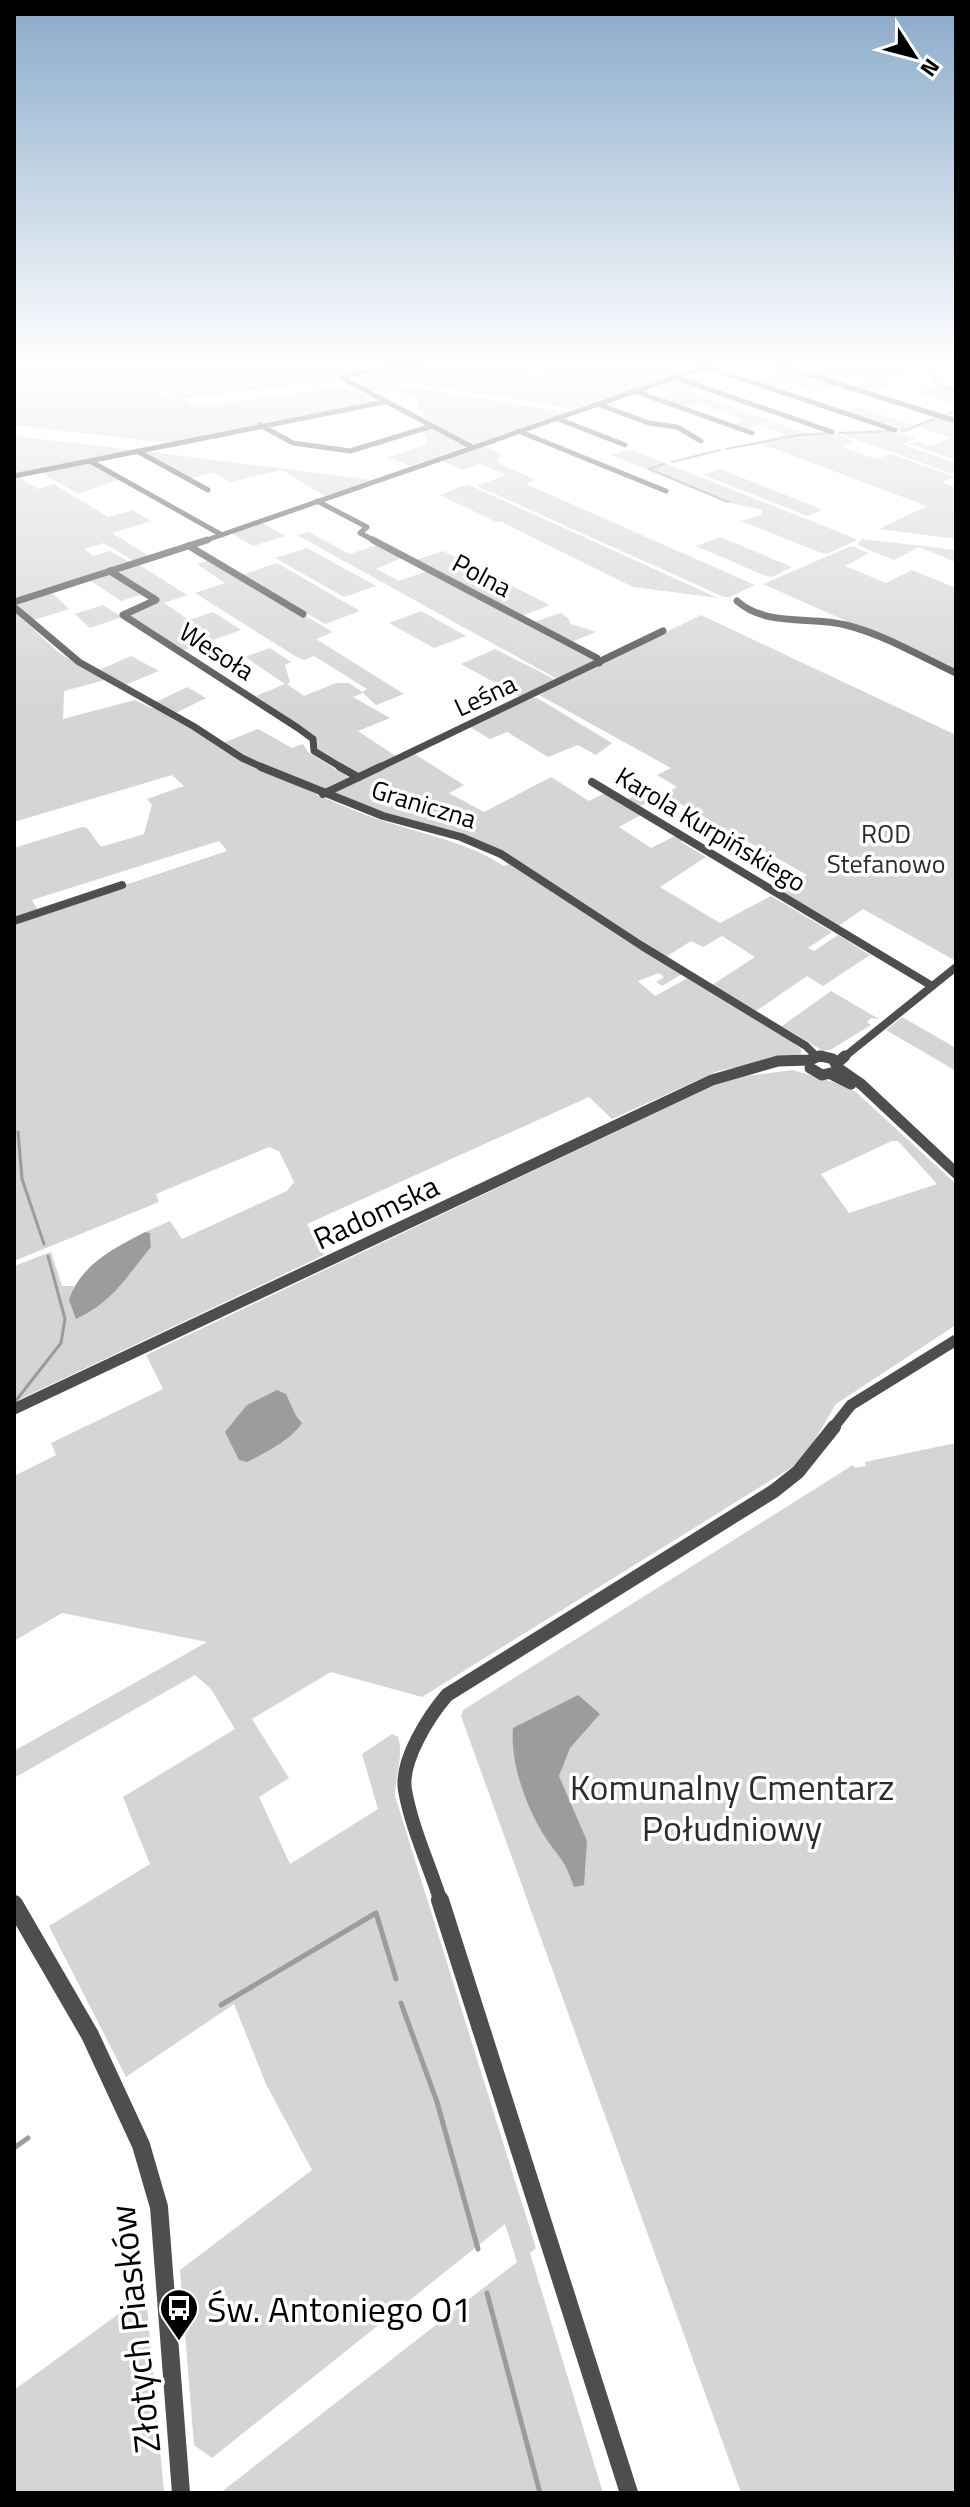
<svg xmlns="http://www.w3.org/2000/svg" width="970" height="2507" font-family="'Titillium Web',sans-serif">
	<rect width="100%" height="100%" fill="#fff"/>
	<g fill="#d5d5d5" fill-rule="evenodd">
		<path d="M14,364H42L167,396L332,377L338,380L186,398L191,407L327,389L360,392L375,401L168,443L14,425Z"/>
		<path d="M56,364H406L172,394L156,392Z"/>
		<path d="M434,364H528L542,369L520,372L528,379L550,376L544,370L547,369L580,364L591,369L622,364H710L575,409L393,380L345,378L348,375Z"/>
		<path d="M823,364H925L940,384L956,388V406L917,393L936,385L921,365L880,380L893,386L872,394L851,387L871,378L851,372L829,380L814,375L834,367Z"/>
		<path d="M786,368L796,371L786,375L813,384L824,380L839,386C806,399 815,384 790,384C774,384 780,390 759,383L772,379L764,375Z"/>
		<path d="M675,379L700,386L687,391L805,433L832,432L854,441L842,447L877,459L891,454L955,477L942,482L956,488V539L879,529L927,506L761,444L725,449L787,435L759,425L746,429L734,425L745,420L700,403L686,408L659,398L672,394L652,386Z"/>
		<path d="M354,383H385L567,412L472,445L426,421L414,395L364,388Z"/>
		<path d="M859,407L916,426L936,417L956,422V460L909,444L917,441L932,446L950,437L919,427L906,433L898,430V427L845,412Z"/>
		<path d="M433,428L467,446L410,466L388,457L428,444L422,430Z"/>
		<path d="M893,430L916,438L902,444L956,463V475L835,432Z"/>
		<path d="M14,436L134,450L14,475Z"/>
		<path d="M481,445L502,454L496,462L536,480L526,484L755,585L730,597H724L477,486L506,475L480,464L462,470L442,461Z"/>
		<path d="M630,449L854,538L857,540L827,554L819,552L741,521L761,515L762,510L726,502L611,455Z"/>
		<path d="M141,452L144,451L373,480L325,496L282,470L230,482L213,472L190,479Z"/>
		<path d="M90,462L120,479L78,494L40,472Z"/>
		<path d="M720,469L823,510L807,516L704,475Z"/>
		<path d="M18,477L38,489L54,484L108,517L132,510L151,521L112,533L149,556L134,561L104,543L84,549L93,556L110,551L129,562L14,598V478Z"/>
		<path d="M467,484L718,598L633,587L500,521L496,522L440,495Z"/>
		<path d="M261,522L285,536L253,546L232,534Z"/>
		<path d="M308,532L350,554L377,545L401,558L376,569L399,581L427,571L594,659V663L559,680L297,535Z"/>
		<path d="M720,537L792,567L772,577L766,576L696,546Z"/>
		<path d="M862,539L956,550V562L919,547L894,560L857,545Z"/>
		<path d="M851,546L869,553L845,566L886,583L912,570L956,588V670L763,584Z"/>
		<path d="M307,548L376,586L344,597L275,558Z"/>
		<path d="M443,551L550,605L522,616L415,560Z"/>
		<path d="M210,560L333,632L316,639L404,694L376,705L363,693L353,697L390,718L358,731L397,757L360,773L318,750L316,738L256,696L285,684L245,657L270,648L291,662L285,665L290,682L287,684L304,696L336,683H349L362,692L367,689L314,656L304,660L295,656L195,593L225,583L197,564Z"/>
		<path d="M277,563L360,611L325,624L242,575Z"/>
		<path d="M138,564L187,595L164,603L189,620L213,612L241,630L184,650L126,614L160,601L116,571Z"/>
		<path d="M112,574L143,594L121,601L91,581Z"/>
		<path d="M52,593L69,609L34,620L17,604Z"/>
		<path d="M103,605L122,617L90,628L75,614Z"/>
		<path d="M14,611L59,653L105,680L64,691L63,719L135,700L151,708L155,707C222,746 289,785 361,813C408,832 461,838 504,866L512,863L682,974L662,986L656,982L664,977L659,973L638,981L655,996L688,978L792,1042L801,1049V1054L718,1071L612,1119L589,1097L307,1224L324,1255L14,1402V1266L51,1252L62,1286H74L70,1300L142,1257L151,1247L150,1234L145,1232L170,1221L182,1239L287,1191L294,1182L279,1151L269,1147L156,1194L159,1202L14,1261V922L227,851L219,841L32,900L39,912L14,918V848L82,827L87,828L101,847L144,834L152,805L147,799L184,786L172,775L14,822Z"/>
		<path d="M421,611L466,636L434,648L389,623Z"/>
		<path d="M561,613L569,619L571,624L596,632L571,642L533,622Z"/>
		<path d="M701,615L956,735L954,960L863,909L837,927L779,893L807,875L665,795L638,807L626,800L653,787L664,794L677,787L657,775L671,768L539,695Z"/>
		<path d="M495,649L558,681L522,698L461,664Z"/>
		<path d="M131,656L159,671L125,685L99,670Z"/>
		<path d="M187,687L206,698L176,713L156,702Z"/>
		<path d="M532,698H537L612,743L596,755L578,745L548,757L507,732L490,739L470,727Z"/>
		<path d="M258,729L292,748L303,744L308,752L350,778L322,791L242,756L223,743Z"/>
		<path d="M413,753L464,785L449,793L484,812L551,777L589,801L607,792L643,814L619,827L651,848L677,835L684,839L681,842L706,857L660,887L720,923L771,896L832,932L808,948L814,951L838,935L870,955L823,986L807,976L756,1011L712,985L755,957L722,936L703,947L691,941L664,958L514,859L356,805L332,791Z"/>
		<path d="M831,991L879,1019L871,1018L867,1022L871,1025L830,1050L823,1051L782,1026Z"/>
		<path d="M902,1017L956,1048V1071L886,1030Z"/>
		<path d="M793,1070L846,1086L856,1092L956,1184V1325L836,1404L802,1461L422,1697L331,1672L252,1719L289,1778L259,1797L290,1864L378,1809L362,1754L392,1734L398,1737C404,1755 395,1776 395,1796L536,2248L530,2253L603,2493H220L517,2262L505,2224L212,2458L194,2445L180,2270L312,2170L266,2084L234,2004L126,2077L49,1926L150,1864L123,1797L235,1729L211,1689L195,1675L14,1778V1751L207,1642L62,1613L14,1641V1476L56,1455L51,1443L163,1389L146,1355L729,1078ZM892,1141H898L937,1184L849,1213L821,1174Z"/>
		<path d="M956,1443V2493H741L461,1716L463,1710L853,1465L855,1468L866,1466L865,1462Z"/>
		<path d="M146,2294L164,2493H14V2390Z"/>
	</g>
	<g fill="#9c9c9c">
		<path d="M145,1232L150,1233L151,1247C125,1278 115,1300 76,1319L69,1300C81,1264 113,1249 145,1232Z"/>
		<path d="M277,1390L286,1394L296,1416L302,1423C291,1440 265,1453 247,1462L239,1460L225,1432L247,1405Z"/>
		<path d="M578,1695L600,1714L570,1748L559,1776L587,1841L584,1885L574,1887C565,1861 562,1861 547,1840C527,1810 510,1764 513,1728Z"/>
	</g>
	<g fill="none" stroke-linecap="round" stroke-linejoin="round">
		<g stroke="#9c9c9c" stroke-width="2">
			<path d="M922,364L939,385L956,392"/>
			<path d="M943,416L956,410"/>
			<path d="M902,431L937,418"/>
			<path d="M839,433L895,431"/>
			<path d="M726,449L799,435L832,433"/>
			<path d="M672,462L720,450"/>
			<path d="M664,464L649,469L728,502"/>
		</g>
		<g stroke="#9c9c9c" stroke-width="3">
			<path d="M18,1132L22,1179L44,1244"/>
			<path d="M14,1403L61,1343L65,1319L48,1256"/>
		</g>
		<g stroke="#9c9c9c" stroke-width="5">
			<path d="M401,2003L437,2102L478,2249"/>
			<path d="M221,2005L376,1913L396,1979"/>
			<path d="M14,2148L28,2138"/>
			<path d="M487,2293L540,2493"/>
		</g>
		<g stroke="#4e4e4e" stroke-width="5">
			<path d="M421,364L352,373L342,378L472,447"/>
			<path d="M775,364L956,421"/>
			<path d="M706,367L895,430"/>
			<path d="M674,377L832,432"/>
			<path d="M634,391L752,433"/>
			<path d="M597,404L649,423L677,427L701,441"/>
			<path d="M556,418L625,445"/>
			<path d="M260,425L293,443L350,451L432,426"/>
			<path d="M518,431L666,491"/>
			<path d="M137,451L208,490"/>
			<path d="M90,461L222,535"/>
			<path d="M14,476L384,402"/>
			<path d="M317,501L367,527L360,533L377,542"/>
			<path d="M201,542L714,364"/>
		</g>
		<g stroke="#4e4e4e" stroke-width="7">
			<path d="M373,540L597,658L599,663"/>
			<path d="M189,546L303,614"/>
			<path d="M110,571L156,600L123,615L298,728L313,739L314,751L344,769"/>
			<path d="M737,601C766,627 811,616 846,625C885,635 920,656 956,673"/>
			<path d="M14,602L207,540"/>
			<path d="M14,607L79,662L193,726L242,758L266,769"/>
			<path d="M376,769L663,631"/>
		</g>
		<g stroke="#4e4e4e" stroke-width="8">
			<path d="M261,767L383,816L461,837L501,854L642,946L806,1046L816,1056"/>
			<path d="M340,767L358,777"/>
			<path d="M592,782L932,986"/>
			<path d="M323,794L380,767"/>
			<path d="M14,921L122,885"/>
			<path d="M814,1058H830"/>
			<path d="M843,1058L956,967"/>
		</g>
		<g stroke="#4e4e4e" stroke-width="11">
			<path d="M821,1056L833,1059L838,1068"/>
			<path d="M837,1063L845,1056"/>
			<path d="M810,1068L822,1075L835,1072"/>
			<path d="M838,1068L861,1084L956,1173"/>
			<path d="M831,1074L851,1084"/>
			<path d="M14,1409L712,1080L778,1061L810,1060L819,1056"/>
			<path d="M832,1429L851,1405L956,1340"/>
		</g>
		<path stroke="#4e4e4e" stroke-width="14" d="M441,1902C430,1867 411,1826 405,1790C400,1761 429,1716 447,1695L774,1491L798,1472L834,1427"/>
		<g stroke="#4e4e4e" stroke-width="18">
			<path d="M440,1900L629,2493"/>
			<path d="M14,1904L90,2035L141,2145L159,2207L181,2493"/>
		</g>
	</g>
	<linearGradient id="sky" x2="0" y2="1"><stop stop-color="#89aaca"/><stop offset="0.51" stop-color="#fff"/><stop offset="1" stop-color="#fff" stop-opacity="0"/></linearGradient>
	<rect width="970" height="714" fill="url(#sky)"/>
	<defs>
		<symbol id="bus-pin" viewBox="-11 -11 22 30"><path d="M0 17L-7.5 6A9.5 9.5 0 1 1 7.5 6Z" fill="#000" stroke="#fff"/><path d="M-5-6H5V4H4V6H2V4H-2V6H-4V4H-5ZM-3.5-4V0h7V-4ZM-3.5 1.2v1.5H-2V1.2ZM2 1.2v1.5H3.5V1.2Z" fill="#fff"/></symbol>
	</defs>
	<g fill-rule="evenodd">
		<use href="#bus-pin" x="157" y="2286" width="44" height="60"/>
	</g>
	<g text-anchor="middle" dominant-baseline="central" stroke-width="7" stroke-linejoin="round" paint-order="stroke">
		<g font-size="26" fill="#000" stroke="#fff">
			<text transform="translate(482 575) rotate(28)">Polna</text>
			<text transform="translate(217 651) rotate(33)">Wesoła</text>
			<text transform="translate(485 695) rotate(-25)">Leśna</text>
			<text transform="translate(424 804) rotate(17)">Graniczna</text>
			<text transform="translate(711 829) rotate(31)">Karola Kurpińskiego</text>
		</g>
		<g font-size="26" fill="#2c2c2c" stroke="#fff">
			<text x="886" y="833">ROD<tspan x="886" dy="30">Stefanowo</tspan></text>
		</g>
		<g font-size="30" fill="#000" stroke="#fff">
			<text transform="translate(376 1212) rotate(-25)">Radomska</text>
		</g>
		<g font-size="36" fill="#2c2c2c" stroke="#fff">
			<text x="732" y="1786">Komunalny Cmentarz<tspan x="732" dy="41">Południowy</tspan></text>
		</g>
		<g font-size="36" fill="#000" stroke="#fff" text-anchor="start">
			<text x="207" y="2308">Św. Antoniego 01</text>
		</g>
		<g font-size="36" fill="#000" stroke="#fff">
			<text transform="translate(134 2329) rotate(-96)">Złotych Piasków</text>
		</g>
	</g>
	<rect width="970" height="2507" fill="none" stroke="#000000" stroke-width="32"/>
	<g transform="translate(914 56) rotate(126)" stroke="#ffffff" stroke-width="6" paint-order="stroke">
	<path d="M0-6L14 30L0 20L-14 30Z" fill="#000000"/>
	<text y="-12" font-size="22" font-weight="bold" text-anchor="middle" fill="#000000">N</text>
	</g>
</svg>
